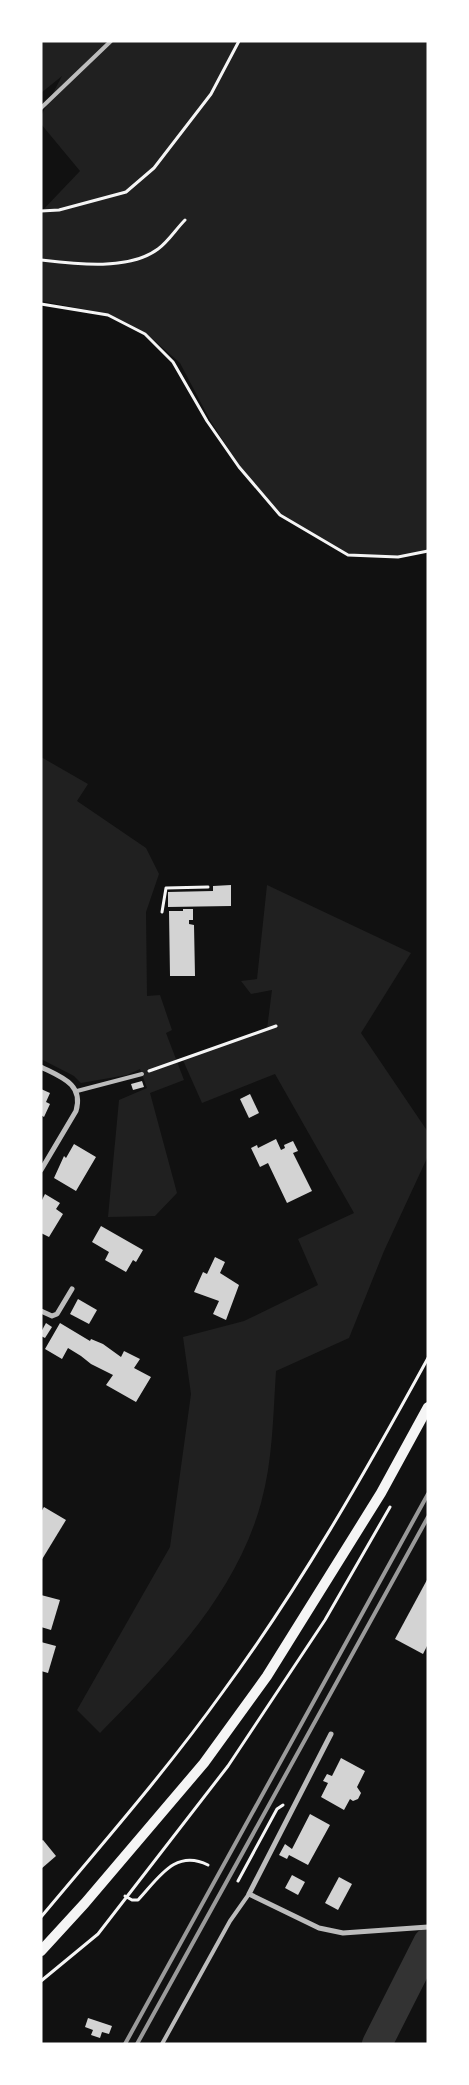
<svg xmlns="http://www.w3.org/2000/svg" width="469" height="2085" font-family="'Nunito Sans',sans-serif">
	<rect width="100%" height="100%" fill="#111"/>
	<g fill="#202020">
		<path d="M41,41H428V550L399,556L348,554L281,514L240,467L210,420L180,363L146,333L109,314L41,301V212L80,171L41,124V116L62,76L41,93Z"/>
		<path d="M41,757L88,784L77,801L146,848L159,874L146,912L147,996L160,995L172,1030L166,1033L184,1080L150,1093L177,1193L155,1216L108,1217L119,1100L147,1088L140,1069L127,1075L81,1083L74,1076L41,1059Z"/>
		<path d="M267,885L411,953L361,1033L428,1132V1156L384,1251L349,1338L276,1371C273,1415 273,1460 261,1503C236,1595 165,1667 100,1733L77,1710L170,1547L191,1394L183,1337L244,1321L318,1285L298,1239L354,1213L275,1074L202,1103L182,1058L267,1029L272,990L251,994L241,981L257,979Z"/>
	</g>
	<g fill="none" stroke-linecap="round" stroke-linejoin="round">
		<path stroke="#333" stroke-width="30" d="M377,2044L428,1943"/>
	</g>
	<g fill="#d3d3d3">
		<path d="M231,885V906L168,907V892L213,891V886Z"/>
		<path d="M183,909H193V920H189V924L194,925L195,976H170L169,911H183Z"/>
		<path d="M142,1081L144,1087L133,1090L131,1084Z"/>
		<path d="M41,1089L50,1093L46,1102L50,1104L44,1117L41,1115Z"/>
		<path d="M250,1094L259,1113L249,1118L240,1099Z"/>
		<path d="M276,1139L281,1150L285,1148L284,1145L293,1141L298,1151L293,1153L312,1191L287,1203L268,1163L260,1167L251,1148L257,1145L258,1148Z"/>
		<path d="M74,1144L96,1157L76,1191L54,1178L64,1156L66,1158Z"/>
		<path d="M45,1194L60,1203L56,1209L63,1214L49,1237L41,1233V1202Z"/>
		<path d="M101,1226L143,1250L136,1262L133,1260L126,1272L105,1260L109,1252L92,1242Z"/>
		<path d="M215,1257L225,1262L220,1273L239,1285L226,1320L213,1314L219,1301L194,1292L203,1272L207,1274Z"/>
		<path d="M78,1299L97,1310L89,1324L70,1314Z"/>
		<path d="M46,1323L52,1327L45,1338L41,1336V1332Z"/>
		<path d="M60,1323L90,1341L91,1339L103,1344L121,1357L124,1351L140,1359L134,1368L151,1377L136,1402L106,1385L113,1375L91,1364L81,1356L68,1348L62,1359L45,1349Z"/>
		<path d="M44,1507L66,1520L41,1561V1512Z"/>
		<path d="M428,1578V1644L423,1654L395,1639Z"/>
		<path d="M41,1595L60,1600L51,1630L41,1627Z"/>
		<path d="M41,1642L56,1646L48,1673L41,1671Z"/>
		<path d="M341,1758L365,1771L357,1787L361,1793L358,1799L353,1801L350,1799L344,1810L321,1797L328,1783L323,1781L327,1774L332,1776Z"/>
		<path d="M310,1814L330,1825L308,1865L289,1855L287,1859L279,1855L285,1844L292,1849Z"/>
		<path d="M43,1840L56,1856L41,1869V1841Z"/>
		<path d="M292,1875L305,1882L298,1895L285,1888Z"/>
		<path d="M339,1877L352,1884L338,1910L325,1903Z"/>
		<path d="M88,2018L112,2026L109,2034L102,2032L100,2038L91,2035L93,2030L85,2027Z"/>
	</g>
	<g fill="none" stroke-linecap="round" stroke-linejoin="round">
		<g stroke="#f5f5f5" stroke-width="3">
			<path d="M41,211L59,210L126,192L154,168L211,94L239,41"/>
			<path d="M41,260C75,264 129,271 158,249C168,242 176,229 185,220"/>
			<path d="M41,304L108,315L145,334L173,362L207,421L239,467L280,515L348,555L398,557L428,551"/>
			<path d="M162,912L166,888L208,887"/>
			<path d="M149,1071L276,1026"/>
			<path d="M238,1881L277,1809L283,1805"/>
			<path d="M125,1896L132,1900H138C158,1879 175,1848 208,1865"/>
			<path d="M41,1917C103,1843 166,1771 222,1693C300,1587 365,1473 428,1358"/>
			<path d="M41,1981L98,1934L228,1766L325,1620L390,1507"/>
		</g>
		<g stroke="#bcbcbc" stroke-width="4">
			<path d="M41,108L111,41"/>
			<path d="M77,1091L142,1074"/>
			<path d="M162,2044L230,1921L249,1894"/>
		</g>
		<g stroke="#bcbcbc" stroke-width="5">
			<path d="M41,1067C61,1077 84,1084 76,1111L41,1170"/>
			<path d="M41,1311L52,1316L57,1314L72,1289"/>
			<path d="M331,1734L249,1894L319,1928L343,1933L428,1927"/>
		</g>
		<path stroke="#f5f5f5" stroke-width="10" d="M41,1951L85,1903L204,1763L267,1676L381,1493L428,1407"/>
		<g stroke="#9a9a9a" stroke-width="4">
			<path d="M125,2044L428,1494"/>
			<path d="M137,2044L428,1517"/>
		</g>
	</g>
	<rect width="469" height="2085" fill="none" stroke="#ffffff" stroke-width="85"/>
</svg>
